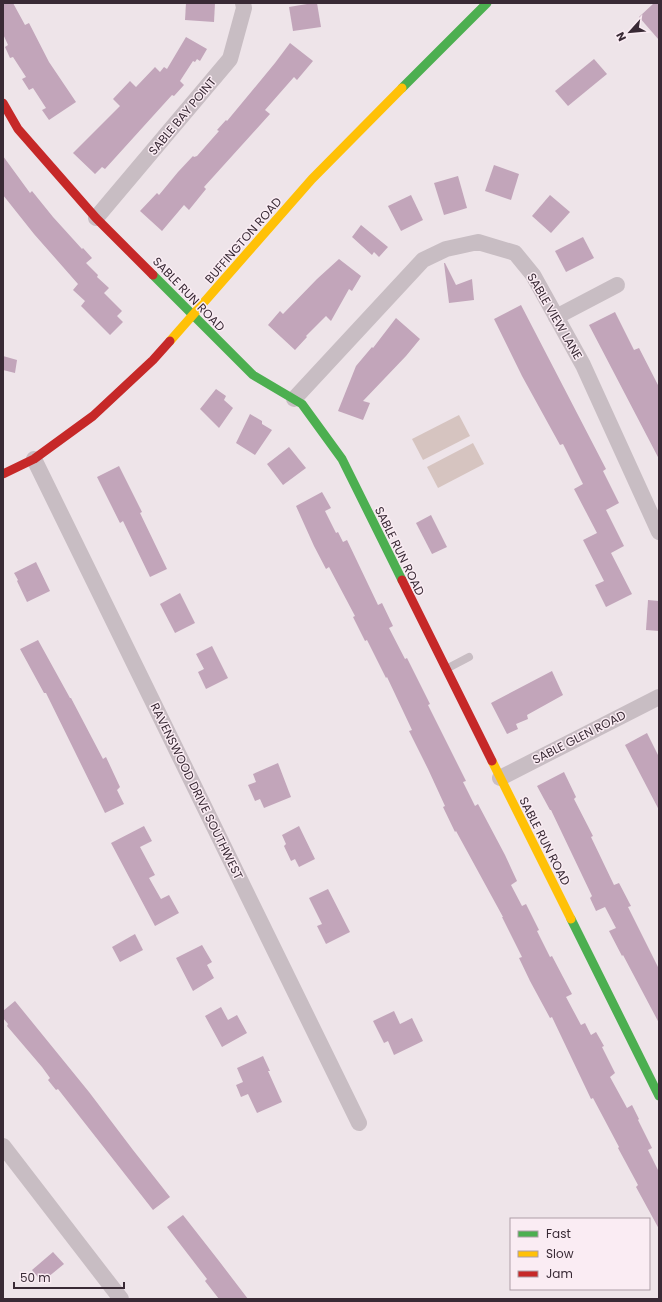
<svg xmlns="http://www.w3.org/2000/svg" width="662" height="1302" font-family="Poppins,sans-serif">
	<rect width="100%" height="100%" fill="#eee4e9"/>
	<g fill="#d6c4c0">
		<path d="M459,415L470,436L423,460L412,439Z"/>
		<path d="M473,443L484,464L438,488L427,467Z"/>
	</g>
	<g fill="#c2a5ba">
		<path d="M3,3H13L25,25L29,23L49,62L76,102L49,120L42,110L46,108L33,88L29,90L22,79L26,77L13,57L10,58L5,47L8,45L3,34Z"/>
		<path d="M186,3H215L214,22L185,20Z"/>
		<path d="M313,3H317L321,27L293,31L289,7Z"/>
		<path d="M654,3H659V40L639,17Z"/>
		<path d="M186,37L207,49L200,61L197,59L195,62L193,61L180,81L184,85L174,96L172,95L105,169L102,167L95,174L73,153L120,106L113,99L130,81L136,87L155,67L160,72L164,67L167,69Z"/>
		<path d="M290,43L313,61L297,80L294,77L265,110L270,114L204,187L206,189L189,210L184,205L162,231L140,211L157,193L159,195L178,172L193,156L194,157L197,156L219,131L217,130L226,120L227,121L275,63Z"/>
		<path d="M594,59L607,74L568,106L555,91Z"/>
		<path d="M3,156L30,193L32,191L53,217L82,249L83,248L92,258L86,263L98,275L97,277L109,288L104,293L122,311L117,316L123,322L110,335L81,306L85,301L73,290L78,284L34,234L3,195Z"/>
		<path d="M494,165L519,174L511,200L485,191Z"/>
		<path d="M458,176L467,208L444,215L434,183Z"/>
		<path d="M411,195L423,220L401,231L388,206Z"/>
		<path d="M550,195L570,212L551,233L532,216Z"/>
		<path d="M361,225L388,247L379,257L374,252L372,255L352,237Z"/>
		<path d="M583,237L594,258L566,272L555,251Z"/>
		<path d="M339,259L361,276L352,291L349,289L331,321L326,316L306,336L307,337L295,350L268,325L280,311L283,314L317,279Z"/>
		<path d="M444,263H445L456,285L472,279L474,300L449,303Z"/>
		<path d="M521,305L606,469L603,471L619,503L606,510L624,546L611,553L632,594L606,607L595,585L604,581L583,540L597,533L574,489L583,484L563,444L560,445L522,376L494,319Z"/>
		<path d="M615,312L634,350L639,348L659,387V459L589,325Z"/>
		<path d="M396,318L420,339L406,356L363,401L370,403L363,420L338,411L356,366L372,347L373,348Z"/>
		<path d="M3,356L17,360L15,373L3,370Z"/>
		<path d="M216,389L226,396L224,400L233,408L219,428L200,409Z"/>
		<path d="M250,414L262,421V424L272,430L255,455L236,443Z"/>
		<path d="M289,447L306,468L283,485L267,464Z"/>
		<path d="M119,466L142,512L140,513L167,569L150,577L123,521L120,523L97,477Z"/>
		<path d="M322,492L331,508L325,511L336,533L338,532L343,542L347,540L378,605L382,603L393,626L389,628L405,659L407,658L430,704L428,705L466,781L463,782L475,806L478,804L505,855L517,881L511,885L522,906L526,904L539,930L537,931L550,957L552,956L572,994L566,997L581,1025L585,1023L591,1035L596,1032L604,1046L602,1047L615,1073L610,1077L627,1108L632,1105L639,1119L638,1120L652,1148L648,1150L659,1172V1229L636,1187L638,1185L618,1148L619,1147L593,1098L591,1099L552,1017L550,1018L530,981L519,958L522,957L502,917H503L456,831L455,832L443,807L445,806L428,769L409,731L412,730L387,677L386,678L367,640L365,641L353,617L355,616L329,567L326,569L314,546L296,506Z"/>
		<path d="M431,515L447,547L432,554L416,523Z"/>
		<path d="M36,562L50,591L27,602L17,581L18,580L14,573Z"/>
		<path d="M180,593L195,623L175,633L160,604Z"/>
		<path d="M648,600L659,601V631L646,630Z"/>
		<path d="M38,640L70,698H71L103,759L106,757L120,787L117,790L124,804L105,813L46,693H44L20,649Z"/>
		<path d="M212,646L228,678L206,689L198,672L204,669L196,654Z"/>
		<path d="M552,671L563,695L527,715L528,719L516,724L518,729L507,734L491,703Z"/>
		<path d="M647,733L659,757V810L625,745Z"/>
		<path d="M278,763L291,797L264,808L260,799L255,801L248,785L256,782L253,774Z"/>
		<path d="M564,772L576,797L574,799L593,836L591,837L614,885L619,883L631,906L628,907L659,969V1023L623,955L622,956L609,931L616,928L605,907L596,911L590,898L592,896L551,810H550L537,786Z"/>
		<path d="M144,826L152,841L140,847L155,875L149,878L161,899L169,895L179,913L155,926L111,843Z"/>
		<path d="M299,826L315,859L299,867L295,859L291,861L284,846L286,844L282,835Z"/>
		<path d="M328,889L350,932L326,944L317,926L322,924L309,898Z"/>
		<path d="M135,934L143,950L120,962L112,947Z"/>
		<path d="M202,945L212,962L207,965L214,978L193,991L176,958Z"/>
		<path d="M15,1001L89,1092L133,1150L170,1197L153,1210L58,1089L56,1090L48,1080L50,1078L42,1067L7,1026L8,1024L3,1018V1011Z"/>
		<path d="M221,1007L228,1020L237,1015L247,1033L222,1047L205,1016Z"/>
		<path d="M394,1011L400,1024L412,1018L423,1041L394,1055L388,1041L384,1043L373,1021Z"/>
		<path d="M263,1056L270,1071H268L282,1102L257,1113L248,1094L241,1097L236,1085L243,1082L237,1068Z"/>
		<path d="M183,1215L219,1261L248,1299H219L205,1281L207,1279L167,1227Z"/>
		<path d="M53,1252L64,1264L42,1282L32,1270Z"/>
	</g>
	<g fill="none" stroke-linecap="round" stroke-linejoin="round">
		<path stroke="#c8bdc3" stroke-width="8" d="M448,668L469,657"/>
		<g stroke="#c8bdc3" stroke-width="16">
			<path d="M96,218L230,59L244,8L243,3"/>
			<path d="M556,317L617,285"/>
			<path d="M294,399L423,260L446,249L478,242L515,253L533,275L583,365L659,532"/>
			<path d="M34,459L359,1123"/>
			<path d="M500,778L659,697"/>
			<path d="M3,1146L121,1299"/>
		</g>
		<g stroke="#4caf50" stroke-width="9">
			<path d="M402,88L487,3"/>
			<path d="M153,275L253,375L302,404L342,459L402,580"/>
			<path d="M571,919L659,1096"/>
		</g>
		<g stroke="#ffc107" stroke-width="9">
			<path d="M170,341L312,179L402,88"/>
			<path d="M492,761L571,919"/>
		</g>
		<g stroke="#c62828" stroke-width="9">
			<path d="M3,103L18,129L96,218L153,275"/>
			<path d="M3,474L34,459L93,416L153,360L170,341"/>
			<path d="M402,580L492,761"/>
		</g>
	</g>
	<g text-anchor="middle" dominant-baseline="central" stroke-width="3" stroke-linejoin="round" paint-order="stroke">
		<g font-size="12" fill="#392a35" stroke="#faecf3">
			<text transform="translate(182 116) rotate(-50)">SABLE BAY POINT</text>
			<text transform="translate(243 240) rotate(-49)">BUFFINGTON ROAD</text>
			<text transform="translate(189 294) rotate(46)">SABLE RUN ROAD</text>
			<text transform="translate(555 316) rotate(60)">SABLE VIEW LANE</text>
			<text transform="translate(400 551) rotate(64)">SABLE RUN ROAD</text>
			<text transform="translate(579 737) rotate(-27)">SABLE GLEN ROAD</text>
			<text transform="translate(197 791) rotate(64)">RAVENSWOOD DRIVE SOUTHWEST</text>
			<text transform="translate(545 841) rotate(63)">SABLE RUN ROAD</text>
		</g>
	</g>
	<rect width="662" height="1302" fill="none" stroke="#392a35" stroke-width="8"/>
	<rect x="510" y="1218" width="140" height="72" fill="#faecf3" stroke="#ad9ea7"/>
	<rect x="518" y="1231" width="20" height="6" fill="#4caf50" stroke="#ad9ea7"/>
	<text x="546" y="1238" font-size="12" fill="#392a35">Fast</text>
	<rect x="518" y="1251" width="20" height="6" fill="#ffc107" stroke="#ad9ea7"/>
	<text x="546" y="1258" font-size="12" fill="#392a35">Slow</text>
	<rect x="518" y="1271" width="20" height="6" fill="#c62828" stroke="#ad9ea7"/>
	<text x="546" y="1278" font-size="12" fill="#392a35">Jam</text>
	<g transform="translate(630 32) rotate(243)" stroke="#faecf3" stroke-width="3" paint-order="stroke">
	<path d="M0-3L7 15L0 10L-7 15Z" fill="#392a35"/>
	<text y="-6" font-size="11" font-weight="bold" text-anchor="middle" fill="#392a35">N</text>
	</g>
	<path d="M14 1282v6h110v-6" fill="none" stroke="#392a35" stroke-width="2"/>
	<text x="20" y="1282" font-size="12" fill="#392a35" stroke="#faecf3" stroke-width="3" paint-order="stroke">50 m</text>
</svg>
